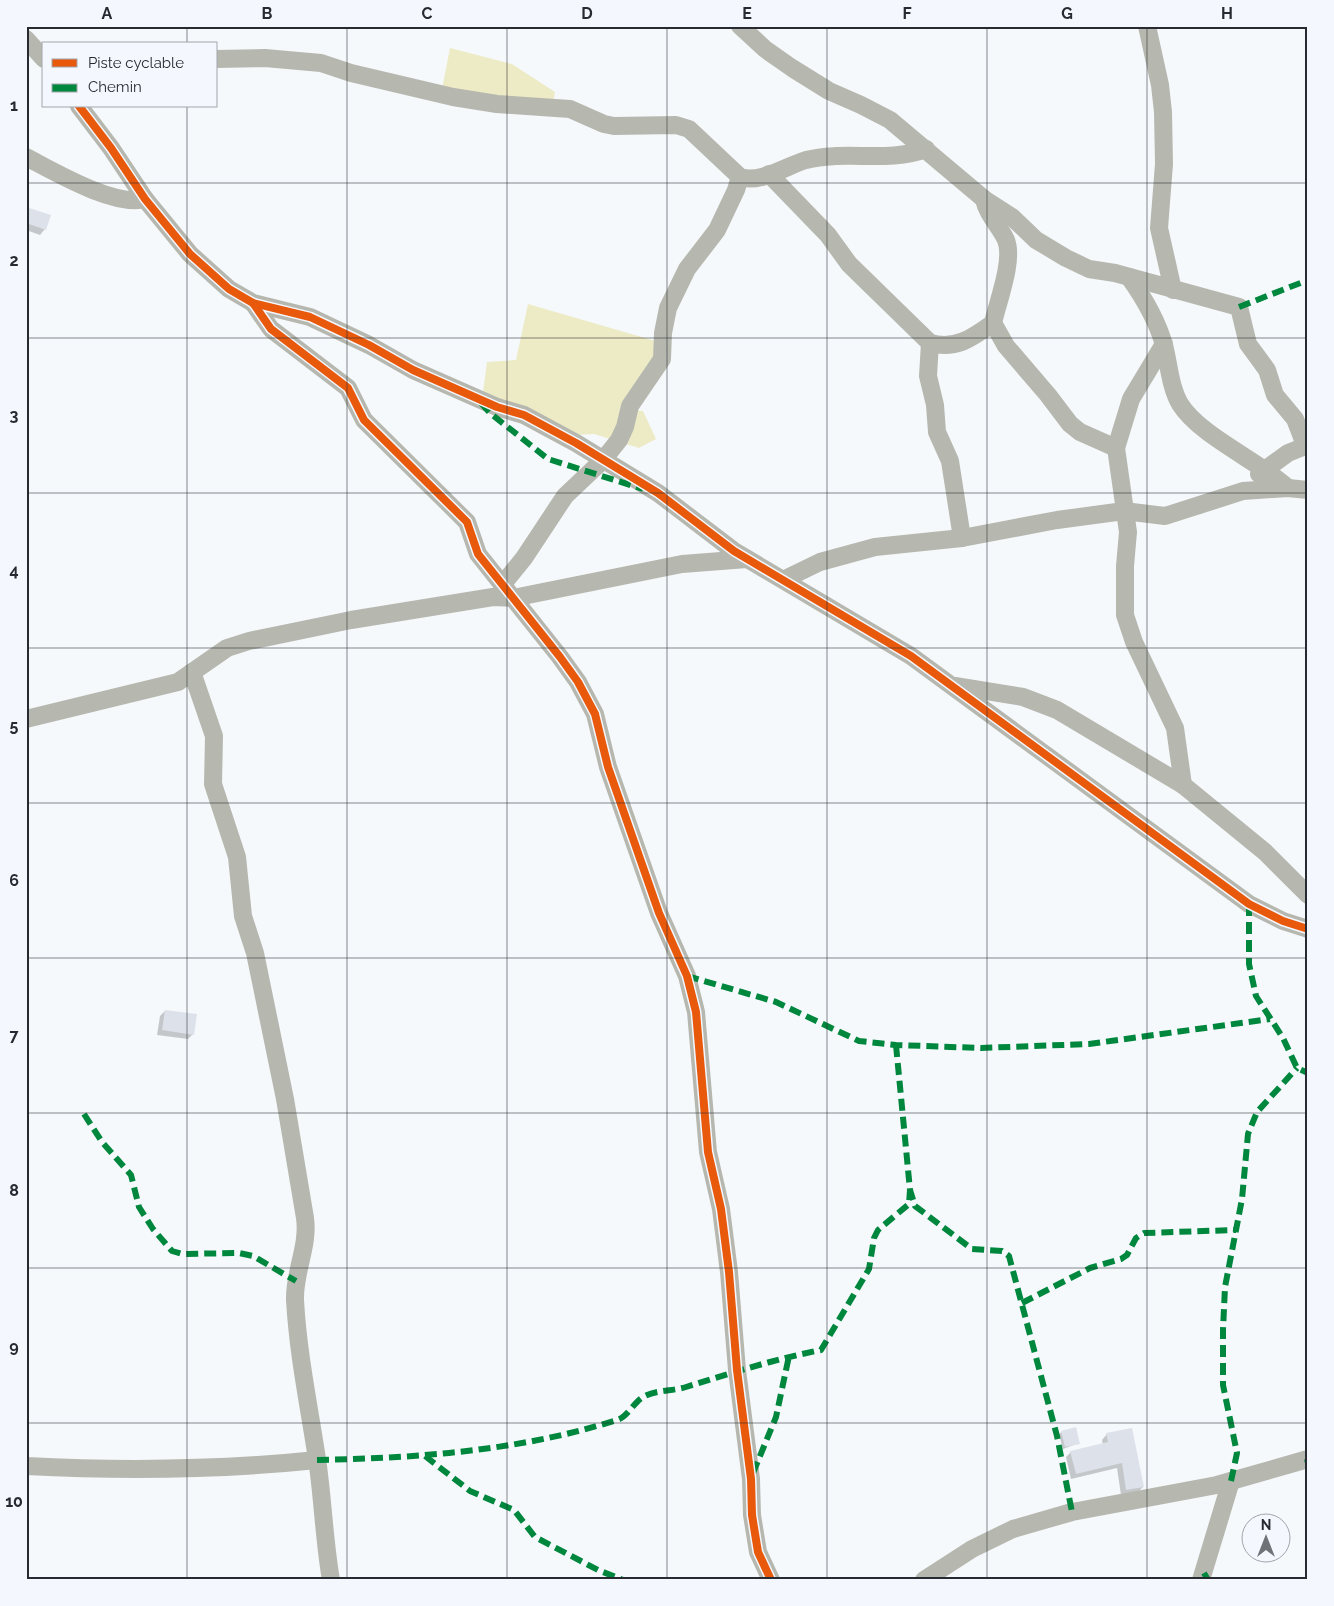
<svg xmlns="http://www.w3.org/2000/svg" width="1334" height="1606" font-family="Raleway,sans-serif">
	<rect width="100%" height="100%" fill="#f6f9fc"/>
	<g fill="#edebc6">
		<path d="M450,48L512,64L555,92L552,108L441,94Z"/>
		<path d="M528,304L659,342L657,357L625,410L643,411L656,439L639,448L594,434L575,435L482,400L487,362L516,360Z"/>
	</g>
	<g fill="#0003">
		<path d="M26,214L45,229L40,235L26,230Z"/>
		<path d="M165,1011L193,1034L188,1039L157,1035L160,1016Z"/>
		<path d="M1062,1432L1079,1443L1063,1449L1059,1434Z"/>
		<path d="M1107,1434L1143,1487L1138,1492L1121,1495L1117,1468L1071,1479L1066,1457L1071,1452L1103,1445L1102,1440Z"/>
	</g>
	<g fill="#dce1ea">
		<path d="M26,207L51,215L46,230L26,223Z"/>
		<path d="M165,1010L197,1014L194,1035L162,1030Z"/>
		<path d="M1076,1427L1080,1444L1065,1447L1061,1431Z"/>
		<path d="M1132,1428L1144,1487L1126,1490L1122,1463L1076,1474L1070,1451L1108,1442L1106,1433Z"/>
	</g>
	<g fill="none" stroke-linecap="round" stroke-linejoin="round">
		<g stroke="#b6b8b0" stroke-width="18">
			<path d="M740,26L765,49L792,68L829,91L861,105L890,120L984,199L1012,217L1036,240L1066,258L1089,269L1115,273L1239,307L1248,344L1267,370L1275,395L1295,419L1305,445"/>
			<path d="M1147,26L1160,85L1163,112L1164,164L1159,228L1173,290"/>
			<path d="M26,39L44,59"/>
			<path d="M216,59L265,58L321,63L351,73L453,97L497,104L570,109L604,124L614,126L676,125L689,129L740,177C760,184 786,166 806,160C845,150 888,163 926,149"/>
			<path d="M79,106L111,148L145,199L190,254L229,289L253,303L310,317L369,345L413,370L497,407L524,415L576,443L658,493L734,551L911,656L1249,904L1283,921L1308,929"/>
			<path d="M26,157C55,172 114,207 145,199"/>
			<path d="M769,174L828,235L849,264L930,343"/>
			<path d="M1129,277C1144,298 1157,320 1164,345C1169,364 1170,387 1180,404C1200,436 1259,461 1288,488"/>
			<path d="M253,303L271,329L348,388L364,420L467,522L478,554L560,657L578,682L595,714L608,767L659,913L687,976L696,1012L708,1152L721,1209L729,1272L737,1370L751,1479L752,1515L758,1552L771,1580"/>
			<path d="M993,323L1006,346L1048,395L1070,424L1080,432L1116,448L1128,532L1125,566V615L1134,642L1175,728L1183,785"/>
			<path d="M1116,448L1131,399L1164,344"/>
			<path d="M1259,474L1288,453L1308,445"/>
			<path d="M962,538L950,461L937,432L935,405L928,376L930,343C956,350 972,338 993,323C998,301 1014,260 1006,240C1000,226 987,215 984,199"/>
			<path d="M785,579L820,562L875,547L962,538L1057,520L1124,511L1165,516L1243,491L1288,488L1308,490"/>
			<path d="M502,585L524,558L565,496L603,460L619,440L625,427L630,406L662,359L663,333L668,308L687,269L717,230L736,190L740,177"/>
			<path d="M192,672L214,736L213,784L237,857L243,916L255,953L285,1099L305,1218C309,1246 294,1272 295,1300C298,1354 309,1406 317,1459C323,1499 324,1540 331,1580"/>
			<path d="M955,686L1023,697L1057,710L1183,785L1265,852L1308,895"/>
			<path d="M26,719L178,682L227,648L249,641L351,620L493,597L513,598L682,564L747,559"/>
			<path d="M26,1466C123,1471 220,1470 317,1460"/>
			<path d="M924,1580L972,1549L1013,1529L1072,1512L1217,1485L1308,1459"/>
			<path d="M1201,1580L1231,1481"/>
		</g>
		<g stroke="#00873e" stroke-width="6" stroke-dasharray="12 6" stroke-linecap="butt">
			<path d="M1239,307L1308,280"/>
			<path d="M481,403L490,413L548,459L643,489"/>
			<path d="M1249,904V964L1256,996L1283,1038L1297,1068L1308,1073"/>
			<path d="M687,976L776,1002L859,1041L896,1045L981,1048L1089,1044L1270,1019"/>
			<path d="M896,1045L910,1190L915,1206L972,1249L1002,1251L1009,1256L1057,1436L1072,1512"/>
			<path d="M84,1114L102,1142L131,1175L139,1207L153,1229L172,1251L182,1254L239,1253L253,1256L296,1281"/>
			<path d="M1022,1303L1090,1268L1121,1259L1127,1255L1136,1238L1144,1233L1236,1230"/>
			<path d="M425,1456L470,1491L514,1510L535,1537L598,1570L623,1580"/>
			<path d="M1307,1459L1308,1463"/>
			<path d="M317,1460C418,1458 519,1451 617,1420C628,1417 634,1401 645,1396C657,1390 673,1391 686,1387C731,1373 775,1359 821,1350L869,1269L874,1238L878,1230L909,1204L910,1190"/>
			<path d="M753,1473L776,1417L789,1356"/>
			<path d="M1231,1481L1237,1453L1223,1385V1330L1225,1287L1242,1199L1248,1134L1257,1112L1297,1068"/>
			<path d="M1204,1573L1208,1580"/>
		</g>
		<defs>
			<g id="cycleway">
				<path d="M79,106L111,148L145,199L190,254L229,289L253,303L310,317L369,345L413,370L497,407L524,415L576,443L658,493L734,551L911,656L1249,904L1283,921L1308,929"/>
				<path d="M253,303L271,329L348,388L364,420L467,522L478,554L560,657L578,682L595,714L608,767L659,913L687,976L696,1012L708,1152L721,1209L729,1272L737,1370L751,1479L752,1515L758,1552L771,1580"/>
			</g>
		</defs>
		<use href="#cycleway" stroke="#f4f8fe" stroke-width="11"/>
		<use href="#cycleway" stroke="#e8590c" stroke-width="8"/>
	</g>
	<path fill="none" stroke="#272a30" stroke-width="1" stroke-opacity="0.55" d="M187,26V44M347,26V1580M507,26V1580M667,26V1580M827,26V1580M987,26V1580M1147,26V1580M187,106V1580M26,183H1308M26,338H1308M26,493H1308M26,648H1308M26,803H1308M26,958H1308M26,1113H1308M26,1268H1308M26,1423H1308"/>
	<rect width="1334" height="1606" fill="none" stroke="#f4f8fe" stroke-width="55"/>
	<rect x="42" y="42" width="175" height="65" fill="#f4f8fe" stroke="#a2a6ac"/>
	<rect x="52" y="59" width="25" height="8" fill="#e8590c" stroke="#a2a6ac"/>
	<text x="88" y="68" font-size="15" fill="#272a30">Piste cyclable</text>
	<rect x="52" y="84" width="25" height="8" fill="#00873e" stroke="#a2a6ac"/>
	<text x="88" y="92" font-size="15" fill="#272a30">Chemin</text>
	<g transform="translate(1266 1538)"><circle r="24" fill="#f4f8fe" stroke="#a2a6ac"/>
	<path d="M0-4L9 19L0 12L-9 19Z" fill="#6f7277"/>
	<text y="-8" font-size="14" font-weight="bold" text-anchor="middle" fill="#272a30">N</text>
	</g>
	<rect x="28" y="28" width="1278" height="1550" fill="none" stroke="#272a30" stroke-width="2"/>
	<g font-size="16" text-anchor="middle" font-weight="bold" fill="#272a30">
		<text x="107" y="19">A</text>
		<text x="267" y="19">B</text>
		<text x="427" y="19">C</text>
		<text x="587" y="19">D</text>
		<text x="747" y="19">E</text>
		<text x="907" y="19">F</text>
		<text x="1067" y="19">G</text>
		<text x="1227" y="19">H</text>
		<text x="14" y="111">1</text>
		<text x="14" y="266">2</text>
		<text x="14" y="421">3</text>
		<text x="14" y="576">4</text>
		<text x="14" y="731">5</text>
		<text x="14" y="886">6</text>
		<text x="14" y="1041">7</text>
		<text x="14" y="1196">8</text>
		<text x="14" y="1352">9</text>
		<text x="14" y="1507">10</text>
	</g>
</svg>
